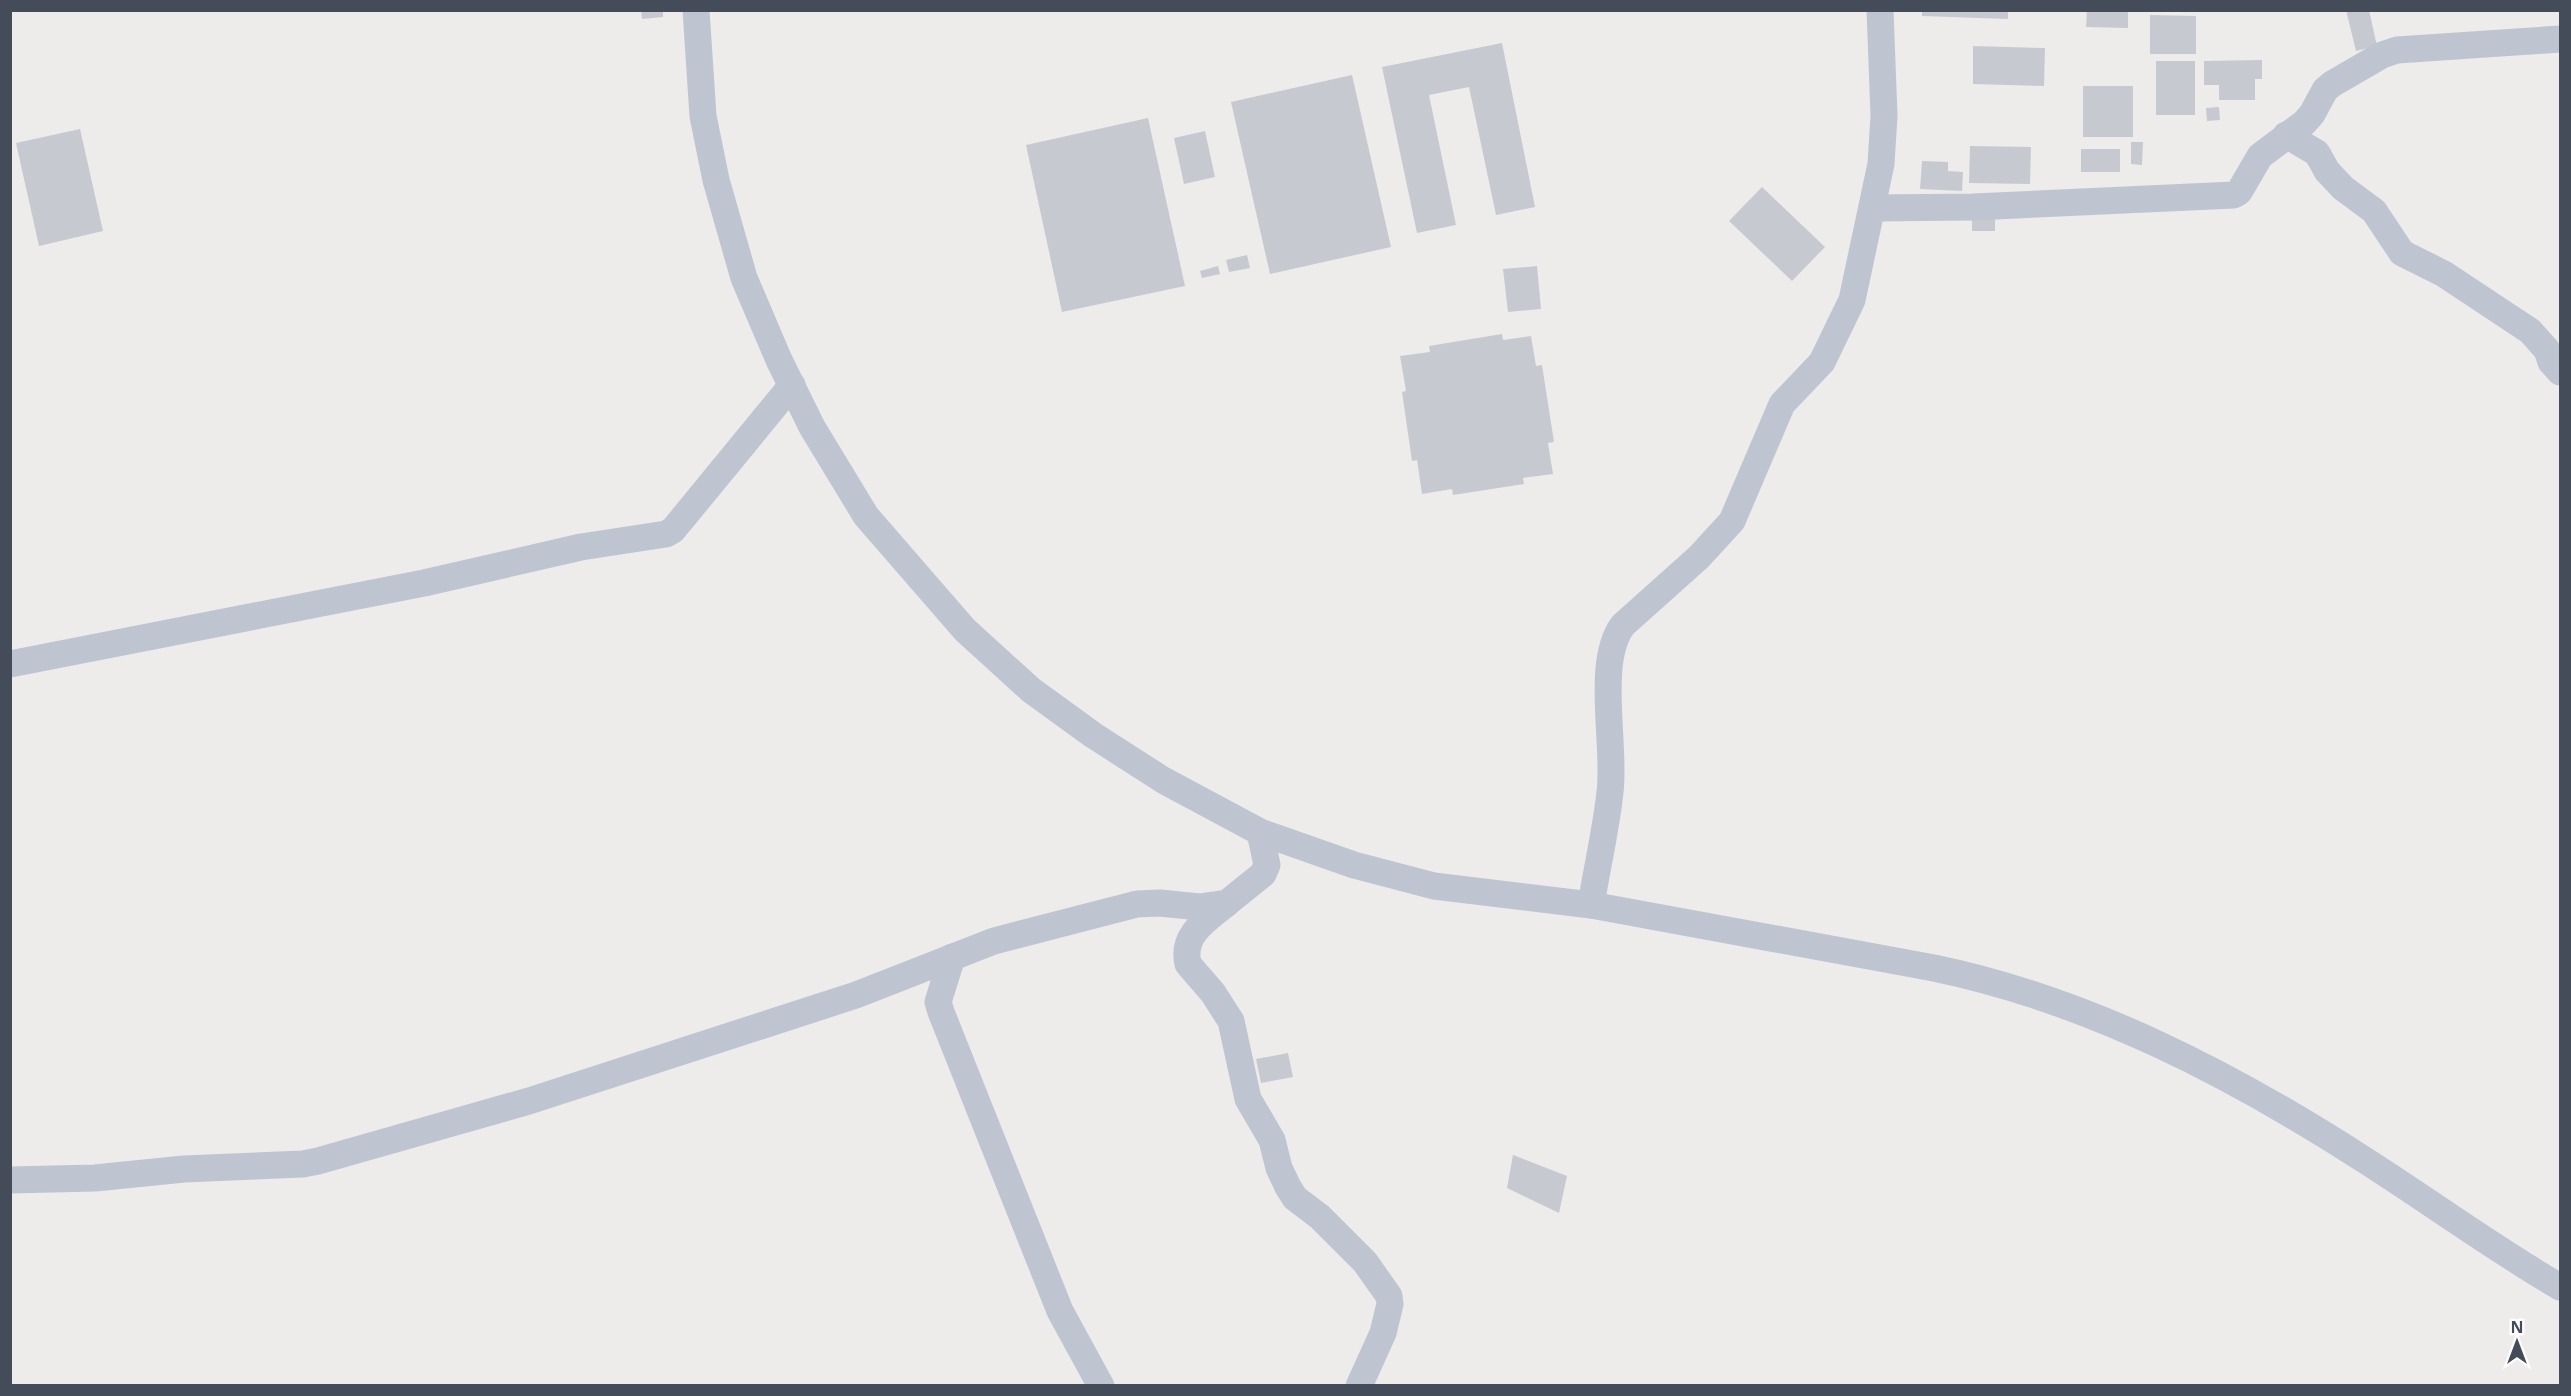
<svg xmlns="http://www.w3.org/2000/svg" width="2571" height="1396" font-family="'Open Sans',sans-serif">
	<rect width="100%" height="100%" fill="#eeebeb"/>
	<g fill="#c7c9d1">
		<path d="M641,10H663V17L642,19Z"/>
		<path d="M1922,10H2008V19L1922,16Z"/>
		<path d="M2087,10H2128V28L2086,27Z"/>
		<path d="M2346,10H2369L2377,46L2356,51Z"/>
		<path d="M2150,15L2196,16V54H2150Z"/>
		<path d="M1502,43L1535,207L1496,215L1469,87L1429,95L1456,225L1417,233L1382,67Z"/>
		<path d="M1973,46L2045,48L2044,86L1973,84Z"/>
		<path d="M2262,60V79H2255V100H2219V85H2204V61Z"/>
		<rect x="2156" y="61" width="39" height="54"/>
		<path d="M1352,75L1391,247L1270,274L1231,102Z"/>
		<rect x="2083" y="86" width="50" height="51"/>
		<path d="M2219,107L2220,120L2207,121L2206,108Z"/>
		<path d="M1148,118L1185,286L1062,312L1026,145Z"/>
		<path d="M80,129L103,231L39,246L16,143Z"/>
		<path d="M1205,131L1215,177L1184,184L1174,138Z"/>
		<path d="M2131,142H2143L2142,165L2131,164Z"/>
		<path d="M1970,146L2031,147L2030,184L1969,183Z"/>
		<rect x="2081" y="149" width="39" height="23"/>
		<path d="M1922,161L1948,162V171L1963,172L1962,191L1920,189Z"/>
		<path d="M1762,187L1825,247L1792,281L1729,221Z"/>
		<rect x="1972" y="211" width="23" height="20"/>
		<path d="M1247,255L1250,268L1229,272L1226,260Z"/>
		<path d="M1218,266L1220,274L1202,278L1200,271Z"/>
		<path d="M1537,266L1541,309L1508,312L1503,269Z"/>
		<path d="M1502,334L1503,340L1531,336L1536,366L1542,365L1554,442L1548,443L1553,474L1523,478L1524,484L1453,495L1452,489L1422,494L1417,460L1412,461L1402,392L1406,391L1400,356L1430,352L1429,346Z"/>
		<path d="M1288,1053L1293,1077L1261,1083L1256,1059Z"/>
		<path d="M1513,1155L1567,1176L1559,1213L1507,1188Z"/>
	</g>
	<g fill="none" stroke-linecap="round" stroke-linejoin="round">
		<g stroke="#bec5d1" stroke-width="27">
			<path d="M696,10L703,116L716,180L744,278L779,360L812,427L866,516L965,630L1031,690L1093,735L1163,780L1260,832L1354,865L1434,886L1591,905L1934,968C2088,1000 2231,1074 2363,1159C2429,1201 2493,1248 2560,1287"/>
			<path d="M2286,135L2317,153L2327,171L2343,188L2374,211L2402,253L2444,274L2530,331L2547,350L2551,362L2560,372"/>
			<path d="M1872,208L1973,207L2234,195L2239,192L2260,156L2304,123L2312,114L2325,90L2332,84L2382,55L2397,50L2560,39"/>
			<path d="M10,664L424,583L581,547L666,534L673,530L792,385"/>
			<path d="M1226,904C1206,920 1181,935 1188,964L1213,993L1231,1021L1248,1099L1272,1140L1279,1168L1288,1187L1295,1198L1320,1217L1365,1262L1389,1296L1390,1304L1383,1333L1359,1386"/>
			<path d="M1591,905C1597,867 1606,830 1610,792C1616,746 1595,661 1623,625L1699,557L1732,521L1782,404L1822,362L1852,300L1881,164L1884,116L1880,10"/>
			<path d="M952,957L938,1002L941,1012L1060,1311L1101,1386"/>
			<path d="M10,1180L95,1178L184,1169L303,1164L318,1161L529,1101L856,995L994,941L1137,904L1160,903L1199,907L1227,903L1263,874L1267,865L1260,832"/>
		</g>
	</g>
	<rect width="2571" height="1396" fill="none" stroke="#434c58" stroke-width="24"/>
	<g transform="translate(2517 1342)" stroke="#ffffff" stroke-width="4.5" paint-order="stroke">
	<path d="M0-4.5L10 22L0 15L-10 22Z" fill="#434c58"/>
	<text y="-9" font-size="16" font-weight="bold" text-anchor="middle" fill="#434c58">N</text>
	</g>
</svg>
